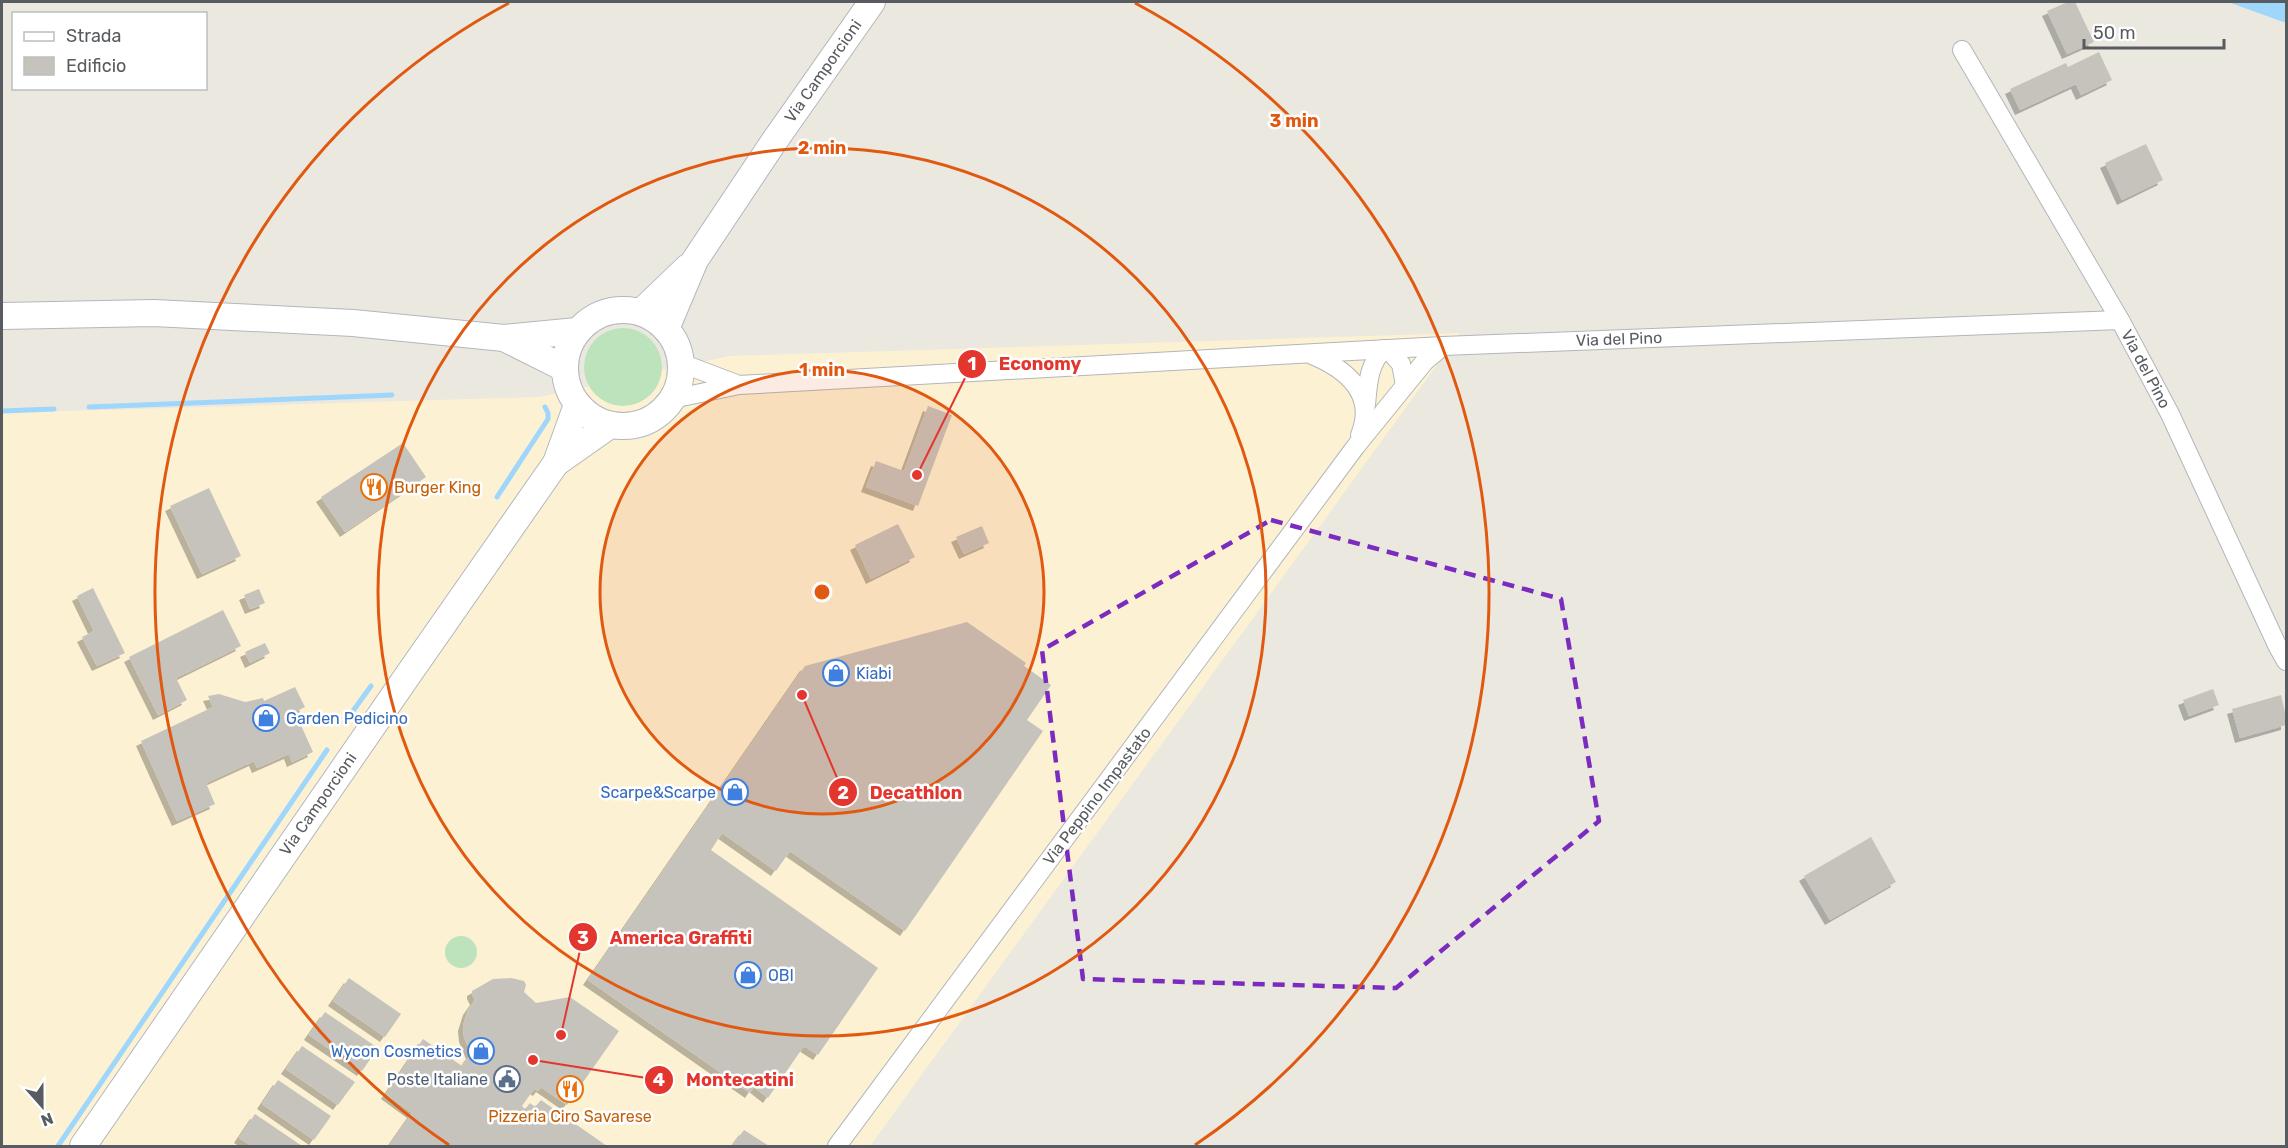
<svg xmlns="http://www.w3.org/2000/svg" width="2288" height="1148" font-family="Rubik,sans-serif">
	<defs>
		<filter id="shadow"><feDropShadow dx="-5" dy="5" stdDeviation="0" flood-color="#0004"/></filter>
	</defs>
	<rect width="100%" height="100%" fill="#ebe8df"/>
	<path fill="#fcf1d3" d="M1460,333L870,1146H2V413L539,397L729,356Z"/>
	<g fill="#bde3bc">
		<circle cx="623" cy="367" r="39"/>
		<circle cx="461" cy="952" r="16"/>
	</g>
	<path fill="#9fd6fc" d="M2228,2H2286V23Z"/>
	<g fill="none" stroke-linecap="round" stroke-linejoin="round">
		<g stroke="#9fd6fc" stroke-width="5">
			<path d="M89,407L392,395"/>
			<path d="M2,411L54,409"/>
			<path d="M497,497L548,419V413L545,407"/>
			<path d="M345,722L371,686"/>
			<path d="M58,1146L327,750"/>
		</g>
	</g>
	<g fill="#c6c3bd" filter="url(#shadow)">
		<path d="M2068,2H2075L2094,42L2067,54L2047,11Z"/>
		<path d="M2099,52L2112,80L2081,95L2076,84L2020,110L2010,89L2066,63L2068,67Z"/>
		<path d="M2146,144L2163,180L2122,200L2105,163Z"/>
		<path d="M928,406L952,415L918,506L866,487L876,461L904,471Z"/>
		<path d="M403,443L426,477L345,532L321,497Z"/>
		<path d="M209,488L241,556L202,574L170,506Z"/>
		<path d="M898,524L915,557L871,579L855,545Z"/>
		<path d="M982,526L989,543L964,554L956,537Z"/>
		<path d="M93,588L125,653L97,666L82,637L94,631L77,596Z"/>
		<path d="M259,589L265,603L250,609L244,595Z"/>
		<path d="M223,610L241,646L176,678L187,700L158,715L129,657Z"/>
		<path d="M967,622L1026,663L1024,666L1051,685L1027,720L1043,731L905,931L790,851L776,871L722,833L711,850L878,968L818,1055L804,1046L768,1098L754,1087L750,1093L588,980L805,666Z"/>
		<path d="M265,643L270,653L250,663L245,652Z"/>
		<path d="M295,687L305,707L295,712L313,752L292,762L289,754L257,768L254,761L206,783L215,804L177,821L141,741L213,707L208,696L219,694L245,702L263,698L264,701Z"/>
		<path d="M2213,689L2219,705L2189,716L2183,700Z"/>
		<path d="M2281,695L2286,717V725L2240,738L2232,709Z"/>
		<path d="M1871,837L1896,882L1830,920L1804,876Z"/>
		<path d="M349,978L401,1014L385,1037L333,1001Z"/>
		<path d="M511,978L524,981L526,985L524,992L536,1003L570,997L619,1031L567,1105L541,1087L538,1091L534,1089L522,1106L525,1109L530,1103L535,1107L541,1100L607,1146H389L412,1113L386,1094L423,1039L462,1066L471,1054L464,1037L463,1026L468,1010L475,1000L472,994V991L493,979Z"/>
		<path d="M325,1012L378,1048L362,1071L309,1035Z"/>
		<path d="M302,1046L355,1082L338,1105L286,1069Z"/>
		<path d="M278,1080L331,1116L314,1140L262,1104Z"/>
		<path d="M255,1114L302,1146H252L239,1138Z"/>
		<path d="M744,1130L769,1146H732Z"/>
	</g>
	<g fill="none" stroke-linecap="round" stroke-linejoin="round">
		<defs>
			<g id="street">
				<path d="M1962,50L2120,320L2170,414L2277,645L2286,661"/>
				<path d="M1388,349L1401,364L1405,385"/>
				<path d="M1312,355C1346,369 1377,394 1360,435"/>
				<path d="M681,363L739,385"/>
				<path d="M672,399L739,385L1443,346L2120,320"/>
				<path d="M1366,405C1368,384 1368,365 1384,349"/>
				<path d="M837,1146L1356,446L1425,361L1443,346"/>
			</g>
			<g id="secondary">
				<circle cx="623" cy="368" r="58"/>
				<path d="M641,312L688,267"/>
				<path d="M2,316L154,313L353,323L504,338L577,331"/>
				<path d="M666,329L695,260L773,143L872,2"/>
				<path d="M504,338L564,368"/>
				<path d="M556,463L610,425"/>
				<path d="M83,1146L408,675L556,463L577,405"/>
			</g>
		</defs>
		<use href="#street" stroke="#b2b6ba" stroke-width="20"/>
		<use href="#secondary" stroke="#b3b7bc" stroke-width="28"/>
		<use href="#street" stroke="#fff" stroke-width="18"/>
		<use href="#secondary" stroke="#fff" stroke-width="26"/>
	</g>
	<path fill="none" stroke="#7b2cbf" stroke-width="4.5" stroke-dasharray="12 8" stroke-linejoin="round" d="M1271,520L1561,599L1599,821L1396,988L1083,979L1042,650Z"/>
	<circle cx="822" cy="592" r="222" fill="#e15910" fill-opacity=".12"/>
	<g fill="none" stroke="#e15910" stroke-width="3">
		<circle cx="822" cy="592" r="222"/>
		<circle cx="822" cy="592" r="444"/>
		<path d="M449 1145A667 667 0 0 1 509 3M1135 3A667 667 0 0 1 1195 1145"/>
	</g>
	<defs>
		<symbol id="restaurant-ring" viewBox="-11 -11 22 22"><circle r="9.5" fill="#fff" stroke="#e8710a" stroke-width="1.5"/><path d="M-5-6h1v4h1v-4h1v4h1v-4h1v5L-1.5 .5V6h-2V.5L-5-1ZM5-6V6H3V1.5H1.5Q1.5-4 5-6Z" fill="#e8710a"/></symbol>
		<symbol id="shop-ring" viewBox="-11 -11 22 22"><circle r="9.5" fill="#fff" stroke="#3f7fe0" stroke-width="1.5"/><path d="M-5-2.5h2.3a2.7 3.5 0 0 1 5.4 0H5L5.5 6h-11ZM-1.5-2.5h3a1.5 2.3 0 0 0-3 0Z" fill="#3f7fe0"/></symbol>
		<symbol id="civic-ring" viewBox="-11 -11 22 22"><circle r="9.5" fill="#fff" stroke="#5c6f8a" stroke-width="1.5"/><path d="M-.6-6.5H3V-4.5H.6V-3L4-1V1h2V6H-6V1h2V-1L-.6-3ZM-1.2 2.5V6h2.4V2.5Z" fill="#5c6f8a"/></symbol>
	</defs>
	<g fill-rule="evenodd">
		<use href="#restaurant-ring" x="359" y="472" width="30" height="30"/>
		<use href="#shop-ring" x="821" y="658" width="30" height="30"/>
		<use href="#shop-ring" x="251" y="703" width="30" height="30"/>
		<use href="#shop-ring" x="720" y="777" width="30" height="30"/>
		<use href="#shop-ring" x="733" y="960" width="30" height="30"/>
		<use href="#shop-ring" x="466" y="1036" width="30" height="30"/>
		<use href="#civic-ring" x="492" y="1064" width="30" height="30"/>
		<use href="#restaurant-ring" x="555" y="1074" width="30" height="30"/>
	</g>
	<g text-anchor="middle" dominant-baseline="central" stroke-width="5" stroke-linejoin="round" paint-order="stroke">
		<g font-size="16" fill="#585c60" stroke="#fff">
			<text transform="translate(823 71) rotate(-55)">Via Camporcioni</text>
			<text transform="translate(1619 339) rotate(-2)">Via del Pino</text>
			<text transform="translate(2146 369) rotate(62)">Via del Pino</text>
			<text transform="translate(1097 796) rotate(-53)">Via Peppino Impastato</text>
			<text transform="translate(318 804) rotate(-55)">Via Camporcioni</text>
		</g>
		<g font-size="16" fill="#c56008" stroke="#fff" text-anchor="start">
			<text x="394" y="487">Burger King</text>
			<text x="570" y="1116" text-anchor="middle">Pizzeria Ciro Savarese</text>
		</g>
		<g font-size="16" fill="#366cbe" stroke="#fff" text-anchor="start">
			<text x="856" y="673">Kiabi</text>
			<text x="286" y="718">Garden Pedicino</text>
			<text x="716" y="792" text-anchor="end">Scarpe&amp;Scarpe</text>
			<text x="768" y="975">OBI</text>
			<text x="462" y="1051" text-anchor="end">Wycon Cosmetics</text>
		</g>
		<g font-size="16" fill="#4e5e75" stroke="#fff" text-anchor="end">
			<text x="488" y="1079">Poste Italiane</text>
		</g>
	</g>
	<circle cx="822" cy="592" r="9" fill="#e15910" stroke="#fff" stroke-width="3"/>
	<g font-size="18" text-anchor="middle" font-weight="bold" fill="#e15910" stroke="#fff" stroke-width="5" stroke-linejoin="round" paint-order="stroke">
		<text x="1294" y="127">3 min</text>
		<text x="822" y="154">2 min</text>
		<text x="822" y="376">1 min</text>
	</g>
	<path fill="none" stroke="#e2362e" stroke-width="2" d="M917 475L972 364M802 695L843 792M561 1035L583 937M533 1060L659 1080"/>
	<g fill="#e2362e" stroke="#fff" stroke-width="2">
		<circle cx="917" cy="475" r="6"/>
		<circle cx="802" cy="695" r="6"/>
		<circle cx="561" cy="1035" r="6"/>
		<circle cx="533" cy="1060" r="6"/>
		<circle cx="972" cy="364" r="15"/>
		<circle cx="843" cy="792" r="15"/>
		<circle cx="583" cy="937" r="15"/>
		<circle cx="659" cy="1080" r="15"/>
	</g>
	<g font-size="18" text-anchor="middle" font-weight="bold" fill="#fff">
		<text x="972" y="370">1</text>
		<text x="843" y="799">2</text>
		<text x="583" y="944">3</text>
		<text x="659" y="1086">4</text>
	</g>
	<g font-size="18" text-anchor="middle" font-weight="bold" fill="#e2362e" stroke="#fff" stroke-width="5" stroke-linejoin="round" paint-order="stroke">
		<text x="1040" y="370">Economy</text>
		<text x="916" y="799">Decathlon</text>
		<text x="681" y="944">America Graffiti</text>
		<text x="740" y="1086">Montecatini</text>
	</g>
	<rect width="2288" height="1148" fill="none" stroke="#585c60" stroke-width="6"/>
	<rect x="12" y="12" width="195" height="78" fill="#ffffff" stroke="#bcbebf" stroke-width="1.5"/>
	<rect x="24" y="32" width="30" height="9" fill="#ffffff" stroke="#bcbebf" stroke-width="1.5"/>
	<text x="66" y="42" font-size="18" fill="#585c60">Strada</text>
	<rect x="24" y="57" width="30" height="18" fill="#c6c3bd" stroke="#bcbebf" stroke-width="1.5"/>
	<text x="66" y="72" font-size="18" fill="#585c60">Edificio</text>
	<g transform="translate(42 1106) rotate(159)" stroke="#ffffff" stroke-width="4.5" paint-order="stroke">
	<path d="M0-4.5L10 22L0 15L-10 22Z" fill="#585c60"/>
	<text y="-9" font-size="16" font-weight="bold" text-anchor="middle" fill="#585c60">N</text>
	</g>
	<path d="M2084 39v9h140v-9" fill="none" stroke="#585c60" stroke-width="3"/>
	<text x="2093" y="39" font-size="18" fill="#585c60" stroke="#ffffff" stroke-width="4.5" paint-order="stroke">50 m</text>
</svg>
